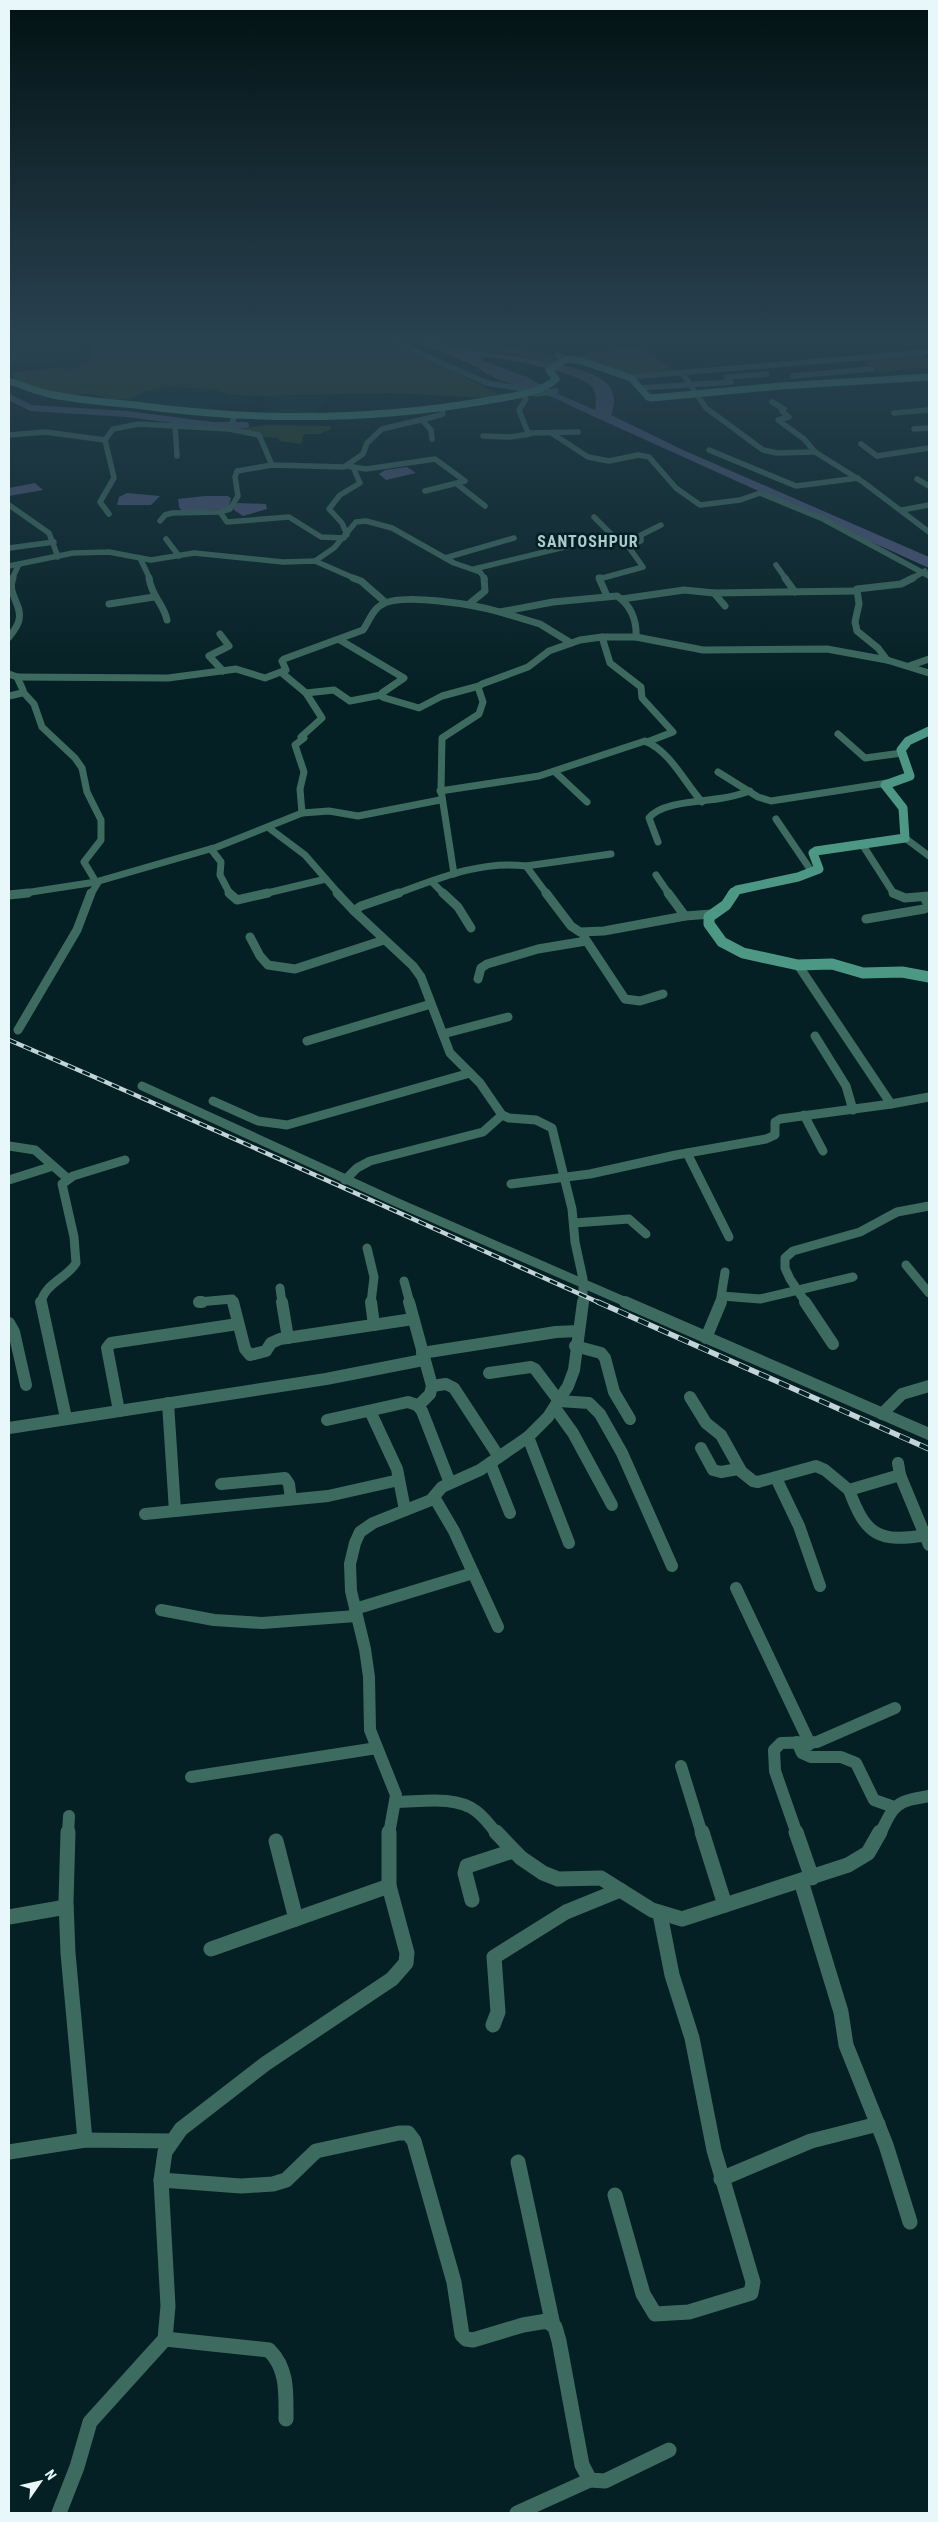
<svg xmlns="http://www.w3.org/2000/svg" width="938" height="2522" font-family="'Roboto Condensed',sans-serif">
	<rect width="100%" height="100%" fill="#042024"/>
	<g fill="#062d32">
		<path d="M9,335H55L50,338L90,347L92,362L74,369L34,365L9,367Z"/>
		<path d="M167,387L214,389L230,395L257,400L255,404L219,403L203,413L113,399H133L146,391Z"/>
		<path d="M275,396H311L326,398L320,408L311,416L270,414L266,412L264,399Z"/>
	</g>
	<g fill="#284226">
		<path d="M186,335H386L446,363L464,377L502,396L487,398L389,393L254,396L230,395L214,389L167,387L145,391L131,399H110L90,394L68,395L25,385L14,379L10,373L52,368L74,369L92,362L90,347L102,338Z"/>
		<path d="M432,335H454L480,345L519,348L564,358L553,363L513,354L477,351L466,349Z"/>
		<path d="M623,348L647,349L675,373L628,377L572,358L587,352Z"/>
		<path d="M923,355L929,360V367L878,372L864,360Z"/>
		<path d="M267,425L330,426L331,429L320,434H304L301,444L280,441L278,438L262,437L239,429Z"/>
	</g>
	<g fill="#4c567a" fill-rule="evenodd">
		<path d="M403,335C412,335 425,333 433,336C445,341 456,348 469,350C499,355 591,362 609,386C616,395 615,405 611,415L683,450L929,557V568L573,407C562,402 550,395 537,392C516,385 495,381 477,367ZM487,357C508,359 579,372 592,387C597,394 596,402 595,410L556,393L527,377L483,361L481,358Z"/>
		<path d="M462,335H545L488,344Z"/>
		<path d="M407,467L416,473L386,480L379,474L385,470Z"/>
		<path d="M35,483L43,490L9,496V488Z"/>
		<path d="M127,493L160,496L151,505H117L119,497Z"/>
		<path d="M205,496H228L231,498L228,509L182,511L179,507L178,499Z"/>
		<path d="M238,503L266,504L267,509L243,516L234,510V505Z"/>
	</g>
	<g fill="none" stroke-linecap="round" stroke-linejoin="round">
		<path stroke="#4c567a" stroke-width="6" d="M9,397L31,408L127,414L212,425H246"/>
		<g stroke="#3e6b5f" stroke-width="5.5">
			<path d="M387,335L419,353L487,383L529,390"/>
			<path d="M557,355L566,359"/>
			<path d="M682,373L706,408L763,450L777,453L815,452"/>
			<path d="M793,376L872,369"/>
			<path d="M629,377L929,352"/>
			<path d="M727,377L767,374"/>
			<path d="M640,388L731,382"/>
			<path d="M528,392L537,394L556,391"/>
			<path d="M523,394L526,399L519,410L528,433L578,432"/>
			<path d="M772,402L784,409L782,411L789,417L778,420L804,439L815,452L863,482L929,532"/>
			<path d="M894,413L929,410"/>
			<path d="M422,420L431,430L432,439"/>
			<path d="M175,425L177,456"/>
			<path d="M229,429L259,435L272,465"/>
			<path d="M914,429L929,428"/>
			<path d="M553,434L588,457L609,461L638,455L649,457L676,488L700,505L740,500L760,493L823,519L929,576"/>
			<path d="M9,435L45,432L105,440"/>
			<path d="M483,436L510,437L530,434"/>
			<path d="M861,444L877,456L929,448"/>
			<path d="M709,450L796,486L858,478"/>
			<path d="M347,466L366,469L435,459L465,481L425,491"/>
			<path d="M917,479L929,486"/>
			<path d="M457,484L485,506"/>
			<path d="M9,505L49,533L58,557"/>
			<path d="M902,510L929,505"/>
			<path d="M220,512L227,522L289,517L321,537L344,538"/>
			<path d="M109,514L100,502L114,478L105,440L113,429L139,424L229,429L235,416"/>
			<path d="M594,517L618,541L628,546"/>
			<path d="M160,521L165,515L172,513L220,512L230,509L238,496L235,477L237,471L272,465L344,467L363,454L367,443L382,429L437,416L443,414L442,409"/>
			<path d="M347,535L342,523L329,509L340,495L360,483L353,467"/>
			<path d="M166,539L179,556"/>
			<path d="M9,548L54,542"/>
			<path d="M140,558L150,579"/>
			<path d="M445,558L514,538"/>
			<path d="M315,561L334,548L356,522L366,521L392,528L454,563L480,572L485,579"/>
			<path d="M776,565L786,579"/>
			<path d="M9,566L73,553L109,552L151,560L194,553L283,562L315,561L356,579"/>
			<path d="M474,569L569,546"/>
			<path d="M12,579L19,564"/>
			<path d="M599,579L643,567L628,546L641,541V535L661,525"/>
			<path d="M911,579L925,571"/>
		</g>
		<g stroke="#3e6b5f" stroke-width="7">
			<path d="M149,578C152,598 163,602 167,620"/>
			<path d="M353,578L361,581L385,602"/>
			<path d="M601,578H599L607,596"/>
			<path d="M785,578L795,592"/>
			<path d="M913,578L901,584L857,589L859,604L855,622L857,631L878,648L887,660L929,673"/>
			<path d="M622,599L684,590L714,593"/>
			<path d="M109,604L154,597"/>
			<path d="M469,604L485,591L484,578"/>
			<path d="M725,606L714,593L856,591"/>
			<path d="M220,634L229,646L209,656L223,671"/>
			<path d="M9,637C13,632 18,626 19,620C23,605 6,593 13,578"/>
			<path d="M602,637L610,663L641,687L642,698L673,732L647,742"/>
			<path d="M340,640L404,678L382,693L381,696L385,698L419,708L442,696L479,686"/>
			<path d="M571,643L540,624L500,612L553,602L617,596C631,605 637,621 636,637"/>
			<path d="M909,666L929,659"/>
			<path d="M282,673L306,693L322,718L301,737"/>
			<path d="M9,674L17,677L23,690L22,693L9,696"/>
			<path d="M17,677L168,678L236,669L265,678L286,670L282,661L284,659L363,630C369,622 372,610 381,605C401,592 476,605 500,612"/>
			<path d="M306,693L334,690L350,701L381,695"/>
			<path d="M838,734L865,758L902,753"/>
			<path d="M555,772L587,802"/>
			<path d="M718,772L758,797L771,801L887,783"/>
			<path d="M440,791L539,776L645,741C671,752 684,782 702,802"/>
			<path d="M302,813L300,789L304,772L295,745L304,738"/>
			<path d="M776,819L812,872"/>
			<path d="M269,828L305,855L339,894"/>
			<path d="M905,838L929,856"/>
			<path d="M658,842L649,818C662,801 703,802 723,798C732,797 741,794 750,791"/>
			<path d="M862,844L894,894"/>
			<path d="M211,849L221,862L220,875L230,894"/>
			<path d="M526,866L611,854"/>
			<path d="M454,874L441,790L442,738L479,714L483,702L478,687L482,684L528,667L549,651L580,640L602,637H636L703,650L827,649L887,660"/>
			<path d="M656,875L669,894"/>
			<path d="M432,882L444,894"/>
			<path d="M18,894L96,882L84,862L101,840V820L87,792L82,768L75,758L42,727L34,704L23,692"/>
			<path d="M91,894L99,881L217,847L302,813L329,811L358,816L440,800"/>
			<path d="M263,894L326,879"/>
			<path d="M396,894C437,879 481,860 526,866L547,894"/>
		</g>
		<g stroke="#3e6b5f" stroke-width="9">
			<path d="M229,893L237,900L268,893"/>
			<path d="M337,893L354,911"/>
			<path d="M399,893L361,906L354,911L413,966L421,977L450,1053L480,1083L502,1115L509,1118L536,1120L552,1128L572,1209L575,1242L583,1279V1303"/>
			<path d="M443,893L458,907L471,928"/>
			<path d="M546,893L571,926L580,932L604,931L685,916L712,914"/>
			<path d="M668,893L685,916"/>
			<path d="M893,893L905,898L929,896"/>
			<path d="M9,895L28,893"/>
			<path d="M866,919L924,909L929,907L924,897"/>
			<path d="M250,937L260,956L268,965L295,969L384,940"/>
			<path d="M584,937L625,999L640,1001L663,994"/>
			<path d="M478,979L481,968L487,964L538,949L586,941"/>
			<path d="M18,1030L77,930L91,893"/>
			<path d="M443,1034L508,1017"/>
			<path d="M815,1036L846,1086L853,1110"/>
			<path d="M307,1041L431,1004"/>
			<path d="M142,1086L396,1202L628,1303"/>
			<path d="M213,1101L258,1121L287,1125L470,1073"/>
			<path d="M891,1104L929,1097"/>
			<path d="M804,1115L823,1151"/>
			<path d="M9,1146L35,1150L67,1178"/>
			<path d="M687,1153L729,1237"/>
			<path d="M9,1180L53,1166"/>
			<path d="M345,1180L357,1168L370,1161L483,1132L502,1115"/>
			<path d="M511,1184L590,1174L676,1155L766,1139L775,1135V1122L780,1119L891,1104L798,965"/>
			<path d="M574,1223L629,1219L646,1234"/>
			<path d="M367,1248L374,1277L371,1303"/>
			<path d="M906,1265L929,1293"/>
			<path d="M404,1281L410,1303"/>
			<path d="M280,1288L282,1303"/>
			<path d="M722,1296L760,1299L853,1277"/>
			<path d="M199,1302L232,1299L233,1303"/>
			<path d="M41,1303C44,1284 67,1278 76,1263L74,1237L62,1184L73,1176L125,1160"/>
			<path d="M720,1303L725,1272"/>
			<path d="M806,1303L790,1279L785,1268V1258L793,1251L860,1232L897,1212L929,1206"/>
		</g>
		<g stroke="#3e6b5f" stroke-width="12">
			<path d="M41,1302L66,1418"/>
			<path d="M199,1302H202"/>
			<path d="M233,1302L245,1349L250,1355L266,1351L271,1343L280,1339L413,1319"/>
			<path d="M282,1302L288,1338"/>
			<path d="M371,1302L374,1325"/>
			<path d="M409,1302L432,1386L430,1394L418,1406"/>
			<path d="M625,1302L929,1434"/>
			<path d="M805,1302L833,1344"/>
			<path d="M9,1323L14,1332L26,1385"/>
			<path d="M706,1338L721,1302"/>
			<path d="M575,1346L601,1353L605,1358L614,1392L630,1419"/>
			<path d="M422,1353L556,1332L578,1331"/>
			<path d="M489,1373L531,1367L535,1369L559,1401L589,1403L600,1414L622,1453L672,1566"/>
			<path d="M432,1386L446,1384L454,1388L499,1457"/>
			<path d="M690,1397L706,1423L721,1435L741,1471"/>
			<path d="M168,1403L175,1511"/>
			<path d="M555,1408L573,1433L612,1505"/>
			<path d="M119,1411L107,1348L111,1343L238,1324"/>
			<path d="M370,1411L397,1469L405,1510"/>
			<path d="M882,1414L902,1394L929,1386"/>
			<path d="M327,1420L408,1402L417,1405L422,1411L450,1483"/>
			<path d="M9,1428L326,1379L423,1360"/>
			<path d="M528,1437L569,1543"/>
			<path d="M701,1448L713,1470L721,1472L738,1469L753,1481L758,1482L816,1466L825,1470L849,1490L900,1475"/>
			<path d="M490,1463L510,1513"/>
			<path d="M898,1463L900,1475L929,1545"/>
			<path d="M776,1478L799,1526L820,1586"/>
			<path d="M221,1484L285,1478L289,1484L291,1499"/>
			<path d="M849,1490C866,1536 879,1543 927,1535"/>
			<path d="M434,1497L454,1531L498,1627"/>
			<path d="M145,1514L328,1496L399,1480"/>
			<path d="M736,1588L810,1744"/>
			<path d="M355,1609L473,1573"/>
			<path d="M161,1610L214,1620L262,1623L356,1616"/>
			<path d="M797,1742L802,1753L811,1757H841L856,1763L874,1800L894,1807"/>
			<path d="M681,1766L702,1834"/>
			<path d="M191,1777L377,1748"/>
			<path d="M395,1802C420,1802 455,1795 476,1811C484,1817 491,1826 497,1834"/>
			<path d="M68,1834L69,1816"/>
			<path d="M389,1834L396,1795L370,1730L369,1677L365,1649L351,1591L350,1564L355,1543L360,1532L373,1523L431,1500L442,1487L480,1470L528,1437L548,1417L568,1386L574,1370L583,1302"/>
			<path d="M797,1834L775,1771L774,1750L781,1743L817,1742L895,1708"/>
			<path d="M880,1834C895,1803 895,1802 929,1796"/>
		</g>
		<g stroke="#3e6b5f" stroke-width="15">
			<path d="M68,1832L66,1902L68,1953L85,2140"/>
			<path d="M496,1832L521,1858L543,1873L558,1879L601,1878L652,1910L682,1919L848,1865L868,1853L880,1832"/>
			<path d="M702,1832L725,1905"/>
			<path d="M796,1832L812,1878"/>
			<path d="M276,1841L296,1919"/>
			<path d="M801,1881L841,2012L846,2045L886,2145L910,2222"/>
			<path d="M472,1900L465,1873L467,1866L513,1851"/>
			<path d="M9,1917L66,1907"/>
			<path d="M211,1949L389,1886"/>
			<path d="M493,2025L498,2012L494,1957L566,1912L620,1890"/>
			<path d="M9,2152L85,2140L169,2141"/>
			<path d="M518,2162L553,2325"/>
			<path d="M721,2179L811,2141L878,2124"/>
			<path d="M161,2180L165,2152L181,2129L265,2064L392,1979L406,1963L407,1953L389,1886V1832"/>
			<path d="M615,2195L643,2294L655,2314L689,2312L751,2293L753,2282L714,2150L692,2038L672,1975L660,1914"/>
			<path d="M165,2339L269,2350C288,2369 286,2393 286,2419"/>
			<path d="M59,2513L77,2467L90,2422L165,2339L168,2306L161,2180L241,2186L273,2184L286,2180L316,2151L399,2133H408L414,2141L454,2282L462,2335L466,2339L473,2340L523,2325L547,2321L555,2327L559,2341L582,2465L590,2480L605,2481L669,2450"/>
			<path d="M517,2513L590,2480"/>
		</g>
		<path stroke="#4d9885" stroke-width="7" d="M9,381C22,385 35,391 49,394C76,400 106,402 135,405C251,421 369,421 485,401C505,397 541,394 556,379L549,370L566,359L582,361L631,378L648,397L652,398L781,386L929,377"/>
		<path stroke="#4d9885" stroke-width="9" d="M732,894L737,890L798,877L819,869L813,853L816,851L905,838L903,808L885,785L910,776L901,750L908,741L929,731"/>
		<path stroke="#4d9885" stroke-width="11" d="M734,893L726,905L709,917V924L722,942L743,953L798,965L832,964L863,973L902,972L929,977"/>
		<defs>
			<path id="rail-far1" d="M9,1040C207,1125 403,1215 600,1303"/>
			<path id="rail" d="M598,1302L929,1449"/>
		</defs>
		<use href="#rail-far1" stroke="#c2d4d7" stroke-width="4.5"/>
		<use href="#rail" stroke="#c2d4d7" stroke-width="5.5"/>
		<use href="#rail-far1" stroke="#042024" stroke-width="2.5" stroke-dasharray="8" stroke-linecap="butt"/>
		<use href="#rail" stroke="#042024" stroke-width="4" stroke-dasharray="11" stroke-linecap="butt"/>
	</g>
	<linearGradient id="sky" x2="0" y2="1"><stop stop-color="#021214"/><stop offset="0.49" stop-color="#294250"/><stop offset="1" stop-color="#294250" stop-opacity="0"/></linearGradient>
	<rect width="938" height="689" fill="url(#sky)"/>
	<g text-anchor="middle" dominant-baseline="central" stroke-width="5" stroke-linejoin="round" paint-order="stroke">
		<g font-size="16" font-weight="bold" letter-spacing="1" fill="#accbcf" stroke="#042024">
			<text x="588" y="541">SANTOSHPUR</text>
		</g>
	</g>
	<rect width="938" height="2522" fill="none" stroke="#e8f8fa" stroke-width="20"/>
	<g transform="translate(40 2482) rotate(56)" stroke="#042024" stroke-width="4" paint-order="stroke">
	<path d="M0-4L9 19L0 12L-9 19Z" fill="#e8f8fa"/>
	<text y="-8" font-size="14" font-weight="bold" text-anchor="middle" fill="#e8f8fa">N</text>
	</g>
</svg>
